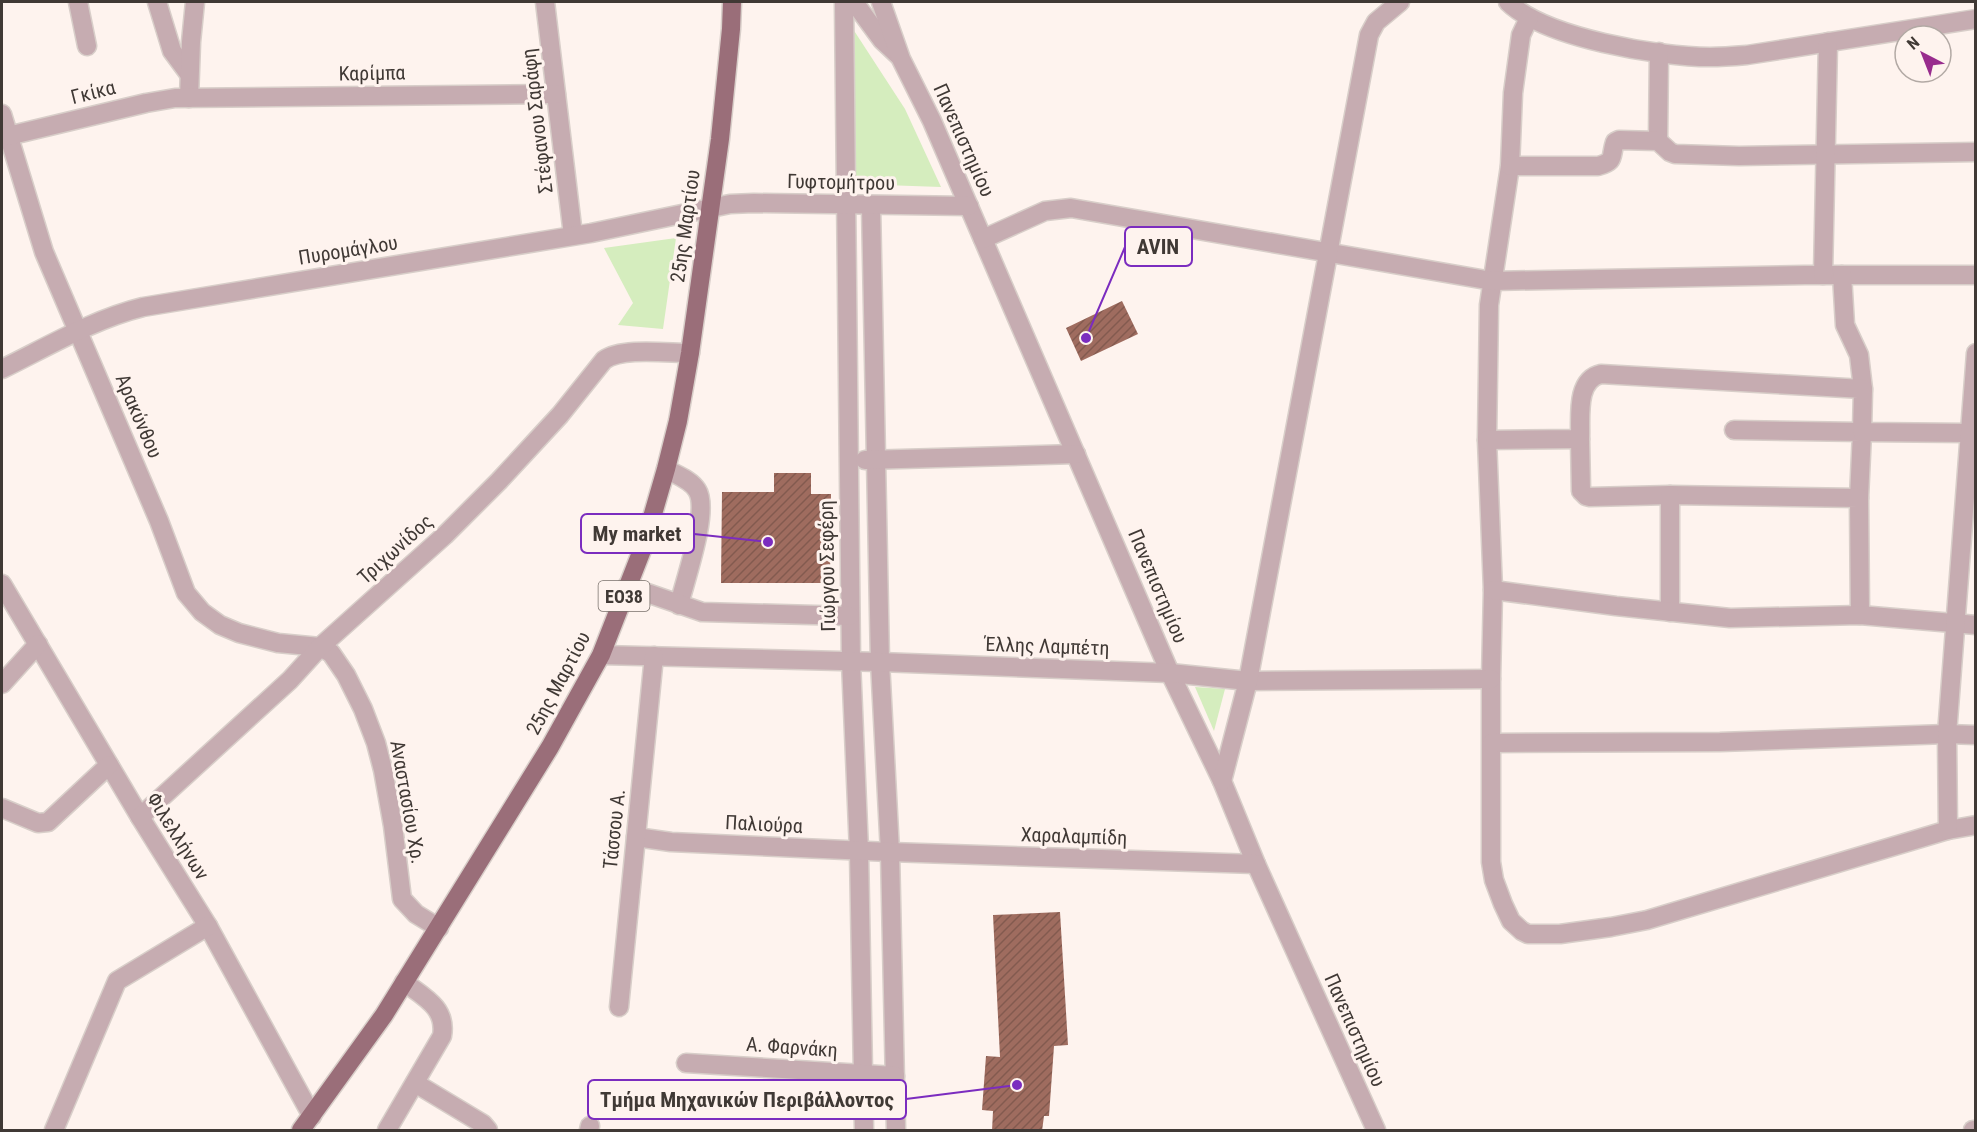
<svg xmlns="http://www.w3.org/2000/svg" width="1977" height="1132" font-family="'Roboto Condensed',sans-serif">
	<defs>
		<pattern id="building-hatch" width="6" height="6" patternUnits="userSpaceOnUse" patternTransform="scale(1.5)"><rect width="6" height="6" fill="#9f6c5f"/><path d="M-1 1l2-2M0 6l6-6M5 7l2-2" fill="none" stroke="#835a4f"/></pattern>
	</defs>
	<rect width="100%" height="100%" fill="#fef3ee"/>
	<g fill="#d5edbe">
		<path d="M851,26L905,109L941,187L855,184Z"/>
		<path d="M676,238L663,329L618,325L633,303L604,248Z"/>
		<path d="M1195,687L1225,689L1214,731Z"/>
	</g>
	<g fill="url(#building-hatch)">
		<path d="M1122,301L1138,334L1081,361L1066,328Z"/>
		<path d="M774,473H811V494H831L830,583H721L722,492H774Z"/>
		<path d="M1060,912L1068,1045L1054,1046L1049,1116H1044L1042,1131H992L993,1111L982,1110L986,1056L1000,1057L993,915Z"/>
	</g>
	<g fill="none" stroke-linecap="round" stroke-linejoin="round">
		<defs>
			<g id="minor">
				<path d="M78,2L87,46"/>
				<path d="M157,2L172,51L189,74"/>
				<path d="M545,2L573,235"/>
				<path d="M844,2L851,662L859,851L864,1130"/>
				<path d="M854,2L882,40L898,55"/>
				<path d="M881,2L901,59L932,121L1170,673L1222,781L1256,864L1376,1130"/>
				<path d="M1508,2C1545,38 1659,57 1710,57C1723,57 1735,56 1747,55L1976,19"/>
				<path d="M1529,18L1521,35L1513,93L1510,166L1489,305L1487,440L1493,590L1491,679V862L1494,880L1503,904L1511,921L1522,931L1528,934H1560L1611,927L1647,920L1948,830L1976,825"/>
				<path d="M189,98L191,42L195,2"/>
				<path d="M2,114L44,252L159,521L186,593L202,612L220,625L239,633L278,643L320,647L331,653L346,675L363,709L376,743L383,770L393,826L402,899L416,914L439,928"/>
				<path d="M8,136L146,103L175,98L556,94"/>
				<path d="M1658,141L1659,52"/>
				<path d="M1510,166H1598C1616,161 1610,157 1615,142L1619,140L1658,141L1670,152L1675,154L1739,156L1976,152"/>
				<path d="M871,206L880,662L890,852L896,1130"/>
				<path d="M983,239L1045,211L1071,208L1492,281L1805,275H1976"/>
				<path d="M1823,275L1828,42"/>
				<path d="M1842,275L1845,325L1859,355L1863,389"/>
				<path d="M2,369C47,347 94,319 143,307L591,233L730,204L754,203L969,206"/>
				<path d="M1734,430L1862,432L1859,498"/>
				<path d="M1580,439L1581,491L1586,496L1590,497L1670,495L1859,498L1860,615"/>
				<path d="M1487,440L1580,439C1581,418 1575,380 1601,374L1863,389L1862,432L1969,433"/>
				<path d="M865,460L1076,454"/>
				<path d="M666,469C677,475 691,480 697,490C710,510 685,580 679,605"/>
				<path d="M1670,495V612"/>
				<path d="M2,584L140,817L208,926L312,1116"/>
				<path d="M627,586L702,612L850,616"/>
				<path d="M1493,590L1616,606L1730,618L1860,615L1976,625"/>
				<path d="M601,655L880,662L1170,673L1248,681L1491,679"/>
				<path d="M2,684L38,644"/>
				<path d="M1492,743L1720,742L1947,734L1976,735"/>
				<path d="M1222,781L1248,681L1369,35L1376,22L1400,2"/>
				<path d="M2,808L38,823L48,822L109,765"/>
				<path d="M140,817L290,680L320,647L445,535L499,481L560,415L604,360C622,347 667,353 690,353"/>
				<path d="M1948,830L1947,734L1976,353"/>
				<path d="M636,837L671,842L890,852L1256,864"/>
				<path d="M619,1007L654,656"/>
				<path d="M686,1063L895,1076"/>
				<path d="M415,1083L483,1124L488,1130"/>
				<path d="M54,1130L117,981L208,926"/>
				<path d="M387,1130L442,1036C447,1008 424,997 404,982"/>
				<path d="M589,1130L590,1126"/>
				<path d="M1973,1130H1976"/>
			</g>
			<path id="major" d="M301,1130L384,1015L550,747L601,655L644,545L666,469L678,421L690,353L720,139L731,29L732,2"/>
		</defs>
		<use href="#minor" stroke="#d8cec9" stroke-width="21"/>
		<use href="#major" stroke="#d8cec9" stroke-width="21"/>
		<use href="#minor" stroke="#c6acb1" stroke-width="18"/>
		<use href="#major" stroke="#9a6e79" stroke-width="18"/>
	</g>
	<g text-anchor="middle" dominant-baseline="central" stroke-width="6" stroke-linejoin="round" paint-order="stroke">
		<rect fill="#fef3ee" stroke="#79716c" stroke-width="1.5" x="598.5" y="581" width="51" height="30" rx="4.5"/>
		<g font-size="18" font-weight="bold" fill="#403935">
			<text x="624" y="596">ΕΟ38</text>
		</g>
		<g font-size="20" fill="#403935" stroke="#fef3ee">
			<text transform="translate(372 73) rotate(-1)">Καρίμπα</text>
			<text transform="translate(93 92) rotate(-14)">Γκίκα</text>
			<text transform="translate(537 121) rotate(-97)">Στέφανου Σαράφη</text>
			<text transform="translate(964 140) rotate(66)">Πανεπιστημίου</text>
			<text transform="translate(841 182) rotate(1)">Γυφτομήτρου</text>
			<text transform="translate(685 226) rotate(-82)">25ης Μαρτίου</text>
			<text transform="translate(348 250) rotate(-9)">Πυρομάγλου</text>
			<text transform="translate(139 416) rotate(67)">Αρακύνθου</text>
			<text transform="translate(395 549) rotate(-42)">Τριχωνίδος</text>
			<text transform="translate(827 566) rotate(-91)">Γιώργου Σεφέρη</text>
			<text transform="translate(1158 586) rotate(67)">Πανεπιστημίου</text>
			<text transform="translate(1047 646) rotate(2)">Έλλης Λαμπέτη</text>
			<text transform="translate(558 683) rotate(-62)">25ης Μαρτίου</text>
			<text transform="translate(408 802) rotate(80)">Αναστασίου Χρ.</text>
			<text transform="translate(764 824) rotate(3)">Παλιούρα</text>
			<text transform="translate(614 829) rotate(-84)">Τάσσου Α.</text>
			<text transform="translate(178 836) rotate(58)">Φιλελλήνων</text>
			<text transform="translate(1074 836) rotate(2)">Χαραλαμπίδη</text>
			<text transform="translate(1355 1030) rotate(66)">Πανεπιστημίου</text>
			<text transform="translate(792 1047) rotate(4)">Α. Φαρνάκη</text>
		</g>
	</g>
	<path fill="none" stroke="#7b2cbf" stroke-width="2" d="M1086 338L1125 247M768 542L694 534M1017 1085L906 1099"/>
	<g fill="#7b2cbf" stroke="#fef3ee" stroke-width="2">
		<circle cx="1086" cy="338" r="6"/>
		<circle cx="768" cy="542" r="6"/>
		<circle cx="1017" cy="1085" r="6"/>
	</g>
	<g fill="#fef3ee" stroke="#7b2cbf" stroke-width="2">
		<rect x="1125" y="227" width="67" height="39" rx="6"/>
		<rect x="581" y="514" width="113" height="39" rx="6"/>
		<rect x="588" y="1080" width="318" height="39" rx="6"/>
	</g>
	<g font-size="21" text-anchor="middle" font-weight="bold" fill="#403935">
		<text x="1158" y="254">AVIN</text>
		<text x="637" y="541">My market</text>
		<text x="747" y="1107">Τμήμα Μηχανικών Περιβάλλοντος</text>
	</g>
	<rect width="1977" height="1132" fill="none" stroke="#403935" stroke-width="6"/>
	<g transform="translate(1923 54) rotate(318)"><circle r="28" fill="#fef3ee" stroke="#b2a9a4" stroke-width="1.5"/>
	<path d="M0-4.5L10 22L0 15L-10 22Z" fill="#982c8d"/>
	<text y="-9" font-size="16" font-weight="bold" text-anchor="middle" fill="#403935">N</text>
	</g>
</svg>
